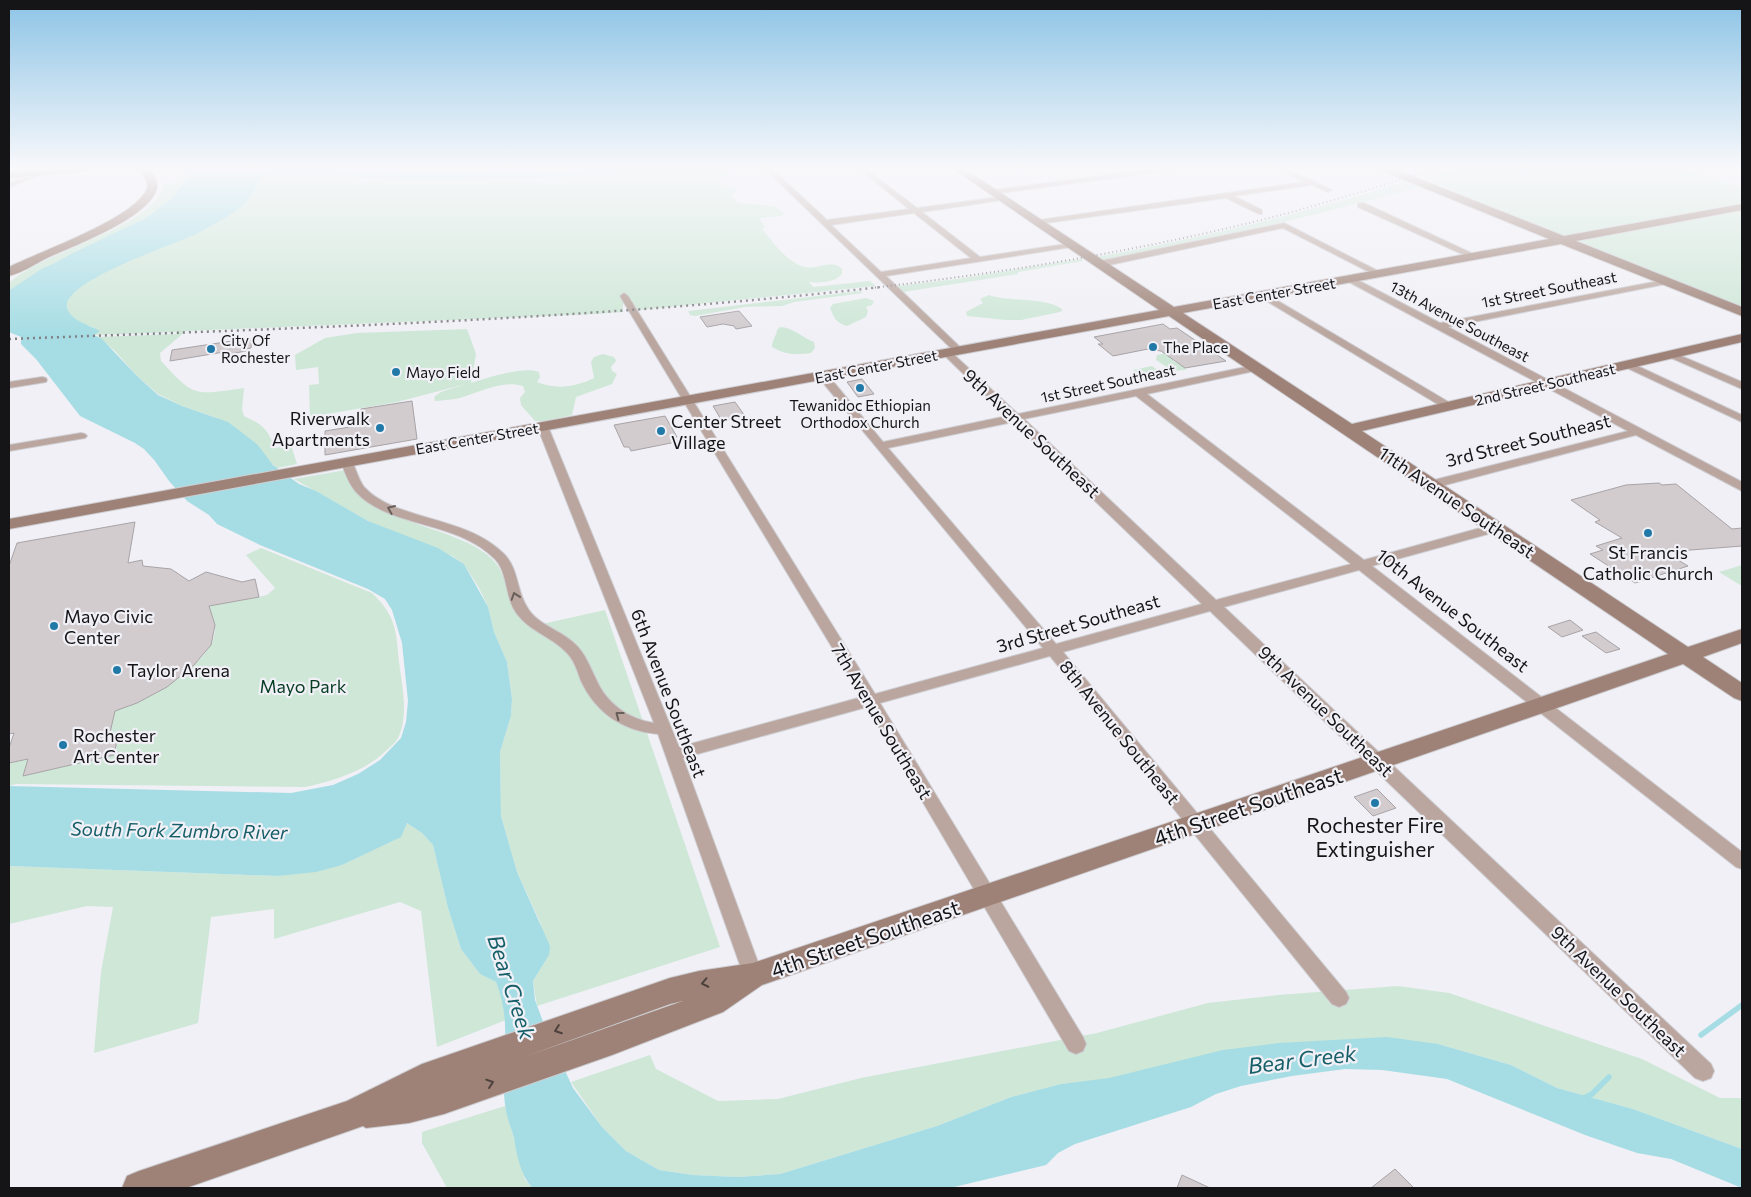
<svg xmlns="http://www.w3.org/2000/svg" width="1751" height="1197" font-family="Commissioner,sans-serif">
	<rect width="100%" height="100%" fill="#f0f0f6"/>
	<g fill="#cee7d7">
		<path d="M182,168H722L728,172L729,176L717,178L723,185L735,188L737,190L732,196L738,203L774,206L784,213L782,216L759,218L765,227L762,229C773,242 787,263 805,267C818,270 832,258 842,269V274C833,283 821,283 809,282L813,287L870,281L876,286L638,310L634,304H623V312L594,314L186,331L160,353L161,361C195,398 194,395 244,388L242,409L244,416C263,425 267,428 275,448L291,445L297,464L277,468L268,460L257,444L236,429L214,417L182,406L158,394L137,376L115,351L98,337L176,334L177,332L94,335L95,328L87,325L9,328V283C44,250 153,229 165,183C174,182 181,180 185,171Z"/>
		<path d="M1453,168H1680L1742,187V308L1419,180Z"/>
		<path d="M1409,180L1424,186C1317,215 1210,241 1102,261L1096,257C1201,238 1307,213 1409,180Z"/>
		<path d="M1081,259L1083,261L1018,272V274L903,292L897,286L957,279Z"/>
		<path d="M860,291L863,293L794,302L782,306L745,307L695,316L690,315L688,311Z"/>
		<path d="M989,295C1008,302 1049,297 1063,310L1060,312L1021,320H1006L967,316L966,312L983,303L980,299Z"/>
		<path d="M866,298L874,301L872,305L866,307L868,311L866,317L847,326C836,323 834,318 830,308L833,304Z"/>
		<path d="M780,327C792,327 803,338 814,342L815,348L811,353C796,355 785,355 772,347C772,340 776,337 777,330Z"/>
		<path d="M467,329L476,354L471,383C488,378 522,366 539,372L540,377L537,382C556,390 576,387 594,378L591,362L594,357L603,354L614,357L616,361L611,367L612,371L617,374L612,384L576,397L572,415L546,421H535L521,405L520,398L525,392L523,386C503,380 482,391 463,397C454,400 444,400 435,401L434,397L441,392L466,384L397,402L310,417L309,385L319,384L318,367L296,370L295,355L325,338L357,333Z"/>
		<path d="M1172,352L1173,361L1186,368L1185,370L1173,371L1156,360L1157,355Z"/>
		<path d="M1152,366L1163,374L1155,376L1158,379C1145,382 1143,378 1133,370Z"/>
		<path d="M346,470C360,525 455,523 492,559C506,572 506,593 515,608C519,615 524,621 529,627L605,610L720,947L537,1006L533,981L549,955L540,922L517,872L501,816L500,752L511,716L512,699L507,662L494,632L488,607L479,588L464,564L452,556L368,521L294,479Z"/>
		<path d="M261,548L372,593C396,616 396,630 399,662C402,685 409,716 398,738C396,742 391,746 388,749C364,772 336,780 305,787L16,784L9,786V763L28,759L23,776L114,755L118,736L109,737L115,711C144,701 219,663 215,625C214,619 210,612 209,606L259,597L267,595L275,588L246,555Z"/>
		<path d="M1742,565V586L1719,572Z"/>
		<path d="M407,823L422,833L433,845L448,908L461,949L480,974L496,982C501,994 505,1006 506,1020L437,1047L421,911L400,902L274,939V909L211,917L198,1023L94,1053L101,972L113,907L87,906L9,924V866L278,876L342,865L400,837Z"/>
		<path d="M1398,986L1449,993L1642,1059L1720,1098H1742V1149L1633,1109L1557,1088L1511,1065L1438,1044L1061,1084L1011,1097L937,1126L780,1174L738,1177L693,1175L659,1170L626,1151L602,1127L571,1082L650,1055L656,1069L718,1101L778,1099L861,1078L1097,1033L1208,1003L1278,995Z"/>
		<path d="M505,1106L525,1179L532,1188H447L422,1143V1132Z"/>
	</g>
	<path fill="#a6dde4" d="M204,168H360L423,173L521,174L568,173L594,168H615C581,178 545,177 510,178C465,179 419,181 374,178C343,176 311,170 280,173C275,174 269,174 265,176C258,180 255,191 250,197C238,213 217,222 200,232C180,243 60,281 67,308C71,321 90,325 100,331L94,335L102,339L137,376L158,395L182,406L228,422L257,444L273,465L299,484L316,491L368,521L438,548L464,564L488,607L494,632L507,662L512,699L511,716L500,752L501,816L517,872L550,946L549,955L533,981L535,1000L545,1027L573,1088L602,1127L626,1151L659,1170L693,1175L738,1177L780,1174L937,1126L1011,1097L1061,1084L1109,1078L1223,1050L1279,1043L1387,1037L1438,1044L1511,1065L1557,1088L1633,1109L1742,1149V1188L1671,1159L1637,1153L1585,1135L1447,1079L1382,1070L1345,1069L1292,1076L1241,1086L1216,1094L1191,1107L1075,1144L1058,1153L1046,1165L950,1188H532C520,1173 517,1156 514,1138C511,1127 506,1116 505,1104C499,1059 514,1028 496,982L480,974L461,949L448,908L433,845L422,833L407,823L401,837L342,865L316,872L278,876L9,866V786L291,793L333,785L358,774L380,760L401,738L406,722L408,701L402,643L392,610L385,599L368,589L260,545L217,524L209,515L187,501L169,481L155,461L144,449L135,443L80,416L36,359L21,344V337L9,332L10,290L43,268L53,264L75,252L146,218L170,200L186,180Z"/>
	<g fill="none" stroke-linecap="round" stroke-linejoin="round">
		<g stroke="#a6dde4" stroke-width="5.5">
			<path d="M1701,1035L1742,1005"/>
			<path d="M1584,1098L1592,1094L1609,1077"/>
		</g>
	</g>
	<g fill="#d2cccf" stroke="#a8a3a6">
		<path d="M739,311L752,326L736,329L734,326L723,324L707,327L700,317Z"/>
		<path d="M1163,324L1170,329L1177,328L1226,361L1185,368L1161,351L1148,349L1113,356L1098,344H1103L1094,337Z"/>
		<path d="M252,338L251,348L246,349V351L230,354V351L170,361L172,350Z"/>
		<path d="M862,379L874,394L858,397L847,382Z"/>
		<path d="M412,401L417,439L325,455V431L362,425L361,409Z"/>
		<path d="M735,402L745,416L722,421L713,406Z"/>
		<path d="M665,416L677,437L673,438L676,442L631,451L629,447H624L614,425Z"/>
		<path d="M1659,483L1662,485L1676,484L1732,529L1742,528V546L1665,552L1688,566L1635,583L1590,554L1603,550L1596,546L1622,538L1595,522L1600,520L1571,500L1626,485Z"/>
		<path d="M135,522L128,563L142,560L143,566L171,569L189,581L206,572L242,582L255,579L259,597L209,606L215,625L211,645L194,665L167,687L137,703L115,711L109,737L118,735L114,755L23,776L28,759L9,763V748L14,733L9,734V566L17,543Z"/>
		<path d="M1570,620L1583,630L1562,637L1548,627Z"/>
		<path d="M1596,632L1607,640L1620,649L1606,653L1582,636Z"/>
		<path d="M1377,789L1396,808L1373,816L1354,797Z"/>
		<path d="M1395,1169L1414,1188H1371Z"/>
		<path d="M1182,1175L1210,1188H1177Z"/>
	</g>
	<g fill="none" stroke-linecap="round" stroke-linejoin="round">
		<defs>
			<g id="street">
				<path d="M764,168H771L827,220L909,209L858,168H865L917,208L1006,196V200H1003L922,212L980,257L1072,243L1076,245L1072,247L886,276L961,348V352H955ZM914,213L971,258L881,272L831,225Z"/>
				<path d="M963,168H979L960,172L957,170Z"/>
				<path d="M1161,168H1176L1173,170L993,194L989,192L993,190Z"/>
				<path d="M1276,168H1284L1332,190L1328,192L1312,185L1234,196L1262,210V214H1259L1226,198L1039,224L1035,222L1039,220L1304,182Z"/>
				<path d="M1398,168H1408L1393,173L1390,171Z"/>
				<path d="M46,170L51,171L9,187V183Z"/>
				<path d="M1358,203H1364L1480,257L1473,259L1358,207Z"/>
				<path d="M1284,223L1384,274L1377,276L1283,228L1100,267L1096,264L1100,261Z"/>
				<path d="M1350,276L1440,323L1669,279V283L1666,284L1448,327L1742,482V491L1636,435L1430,489L1426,488L1424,485L1426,482L1628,431L1347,281V277Z"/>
				<path d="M1263,292L1452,404L1453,406L1448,409L1444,408L1260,297L1259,295Z"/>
				<path d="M624,293L628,296L875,694L1043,648L819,378V374H827L883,442L1007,416L944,355V351H950L1018,414L1255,365L1260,368L1259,370L1147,394L1364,560L1491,525H1499L1501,528L1499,531L1372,566L1742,852V869L1736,867L1359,570L1224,607L1711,1064L1714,1071L1711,1078L1703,1081L1695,1078L1210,611L1063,652L1346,992L1349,998L1346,1004L1339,1007L1332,1004L1050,656L880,703L1083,1037L1086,1044L1083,1051L1076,1054L1069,1051L867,707L683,758L763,976L760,982L753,985L746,982L658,734C623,731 596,713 581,681C577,670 574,659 565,651C550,636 527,630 515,611C505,596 508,573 495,559C456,520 389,528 356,492C349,484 345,473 341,462L347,459L351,460C356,468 358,479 364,487C395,521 464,515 503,553C519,568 516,590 527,607C537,625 561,630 575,644C585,653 590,667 596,679C606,703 628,719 654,723L537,426L543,423L547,424L679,747L862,697L620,296ZM1136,396L1351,564L1216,600L1024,419ZM1013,422L1202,604L1056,644L888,448Z"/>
				<path d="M1672,352L1742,382V389L1669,357L1667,355Z"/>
				<path d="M1629,362L1742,415V422L1625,367V363Z"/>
				<path d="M42,377L46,378L47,380L46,382L9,388V382Z"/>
				<path d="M81,433L85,434L87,436L85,438L9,451V445Z"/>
			</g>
			<g id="secondary">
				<path d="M58,168H92L87,171L9,178V172Z"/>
				<path d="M138,168H148C152,173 159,181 157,188C150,218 73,246 47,258C35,264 22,273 9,276V267C38,252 137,218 147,188C149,181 142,174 138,168Z"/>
				<path d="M952,168H963L1174,307L1549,239L1380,170L1379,168H1392L1564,236L1742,204V210L1576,241L1742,307V316L1561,244L1183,313L1352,424L1742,334V342L1362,431L1688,647L1742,629V643L1703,657L1742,683V701L1734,698L1683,664L762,985L723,1012L612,1055L444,1114L409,1123L366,1128L363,1126L186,1188H122L127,1176L139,1171L347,1101L422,1064L670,978L699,971L753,963L1668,654L1169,316L9,529V519L1159,310ZM683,1001L524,1057L670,1004Z"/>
			</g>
		</defs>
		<use href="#street" stroke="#cdcdd2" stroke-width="2"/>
		<use href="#secondary" stroke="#cdcdd2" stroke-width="2"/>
		<use href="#street" fill="#baa69e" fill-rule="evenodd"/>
		<use href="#secondary" fill="#9e8277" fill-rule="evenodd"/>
		<path stroke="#808084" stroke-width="2" stroke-dasharray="1 3" stroke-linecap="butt" d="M871,288C1002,273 1133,252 1261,220C1321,205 1380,186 1439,168"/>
		<path stroke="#808084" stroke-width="2.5" stroke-dasharray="2 4" stroke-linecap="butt" d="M9,339C300,328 592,320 881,287"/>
	</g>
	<defs><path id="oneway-chevron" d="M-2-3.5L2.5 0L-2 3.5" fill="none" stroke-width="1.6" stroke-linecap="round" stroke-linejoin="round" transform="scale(1.25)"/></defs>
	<g stroke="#685e5a">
		<use href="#oneway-chevron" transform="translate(391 509) rotate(-157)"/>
		<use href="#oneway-chevron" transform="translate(515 596) rotate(-109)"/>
		<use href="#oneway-chevron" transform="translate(619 715) rotate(-143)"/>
	</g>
	<g stroke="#4c413d">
		<use href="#oneway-chevron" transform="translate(705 983) rotate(168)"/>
		<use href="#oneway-chevron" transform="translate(558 1030) rotate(160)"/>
		<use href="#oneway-chevron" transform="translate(490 1083) rotate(-19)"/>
	</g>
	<linearGradient id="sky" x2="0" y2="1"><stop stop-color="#8dc4e6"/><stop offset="0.5" stop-color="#f8f8fb"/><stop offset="1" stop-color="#f8f8fb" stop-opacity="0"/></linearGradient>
	<rect width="1751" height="335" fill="url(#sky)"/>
	<g fill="#2179a8" stroke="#f0f0f6" stroke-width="2">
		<circle cx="1153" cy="347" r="5"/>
		<circle cx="211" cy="349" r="5"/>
		<circle cx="396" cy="372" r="5"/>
		<circle cx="860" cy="388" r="5"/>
		<circle cx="380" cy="428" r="5"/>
		<circle cx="661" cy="431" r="5"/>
		<circle cx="1648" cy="533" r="5"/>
		<circle cx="54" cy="626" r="5"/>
		<circle cx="117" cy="670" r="5"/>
		<circle cx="63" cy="745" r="5"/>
		<circle cx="1375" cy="803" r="5"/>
	</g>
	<g text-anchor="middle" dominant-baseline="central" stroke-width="4.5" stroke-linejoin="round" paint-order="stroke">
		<g font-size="15" fill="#151517" stroke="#f0f0f6">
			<text transform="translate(1549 289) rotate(-11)">1st Street Southeast</text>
			<text transform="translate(1274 293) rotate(-10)">East Center Street</text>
			<text transform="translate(1460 321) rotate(28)">13th Avenue Southeast</text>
			<text transform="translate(876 366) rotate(-11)">East Center Street</text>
			<text transform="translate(1108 383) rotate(-12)">1st Street Southeast</text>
			<text transform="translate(1545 384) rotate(-13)">2nd Street Southeast</text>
			<text transform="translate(477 438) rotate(-10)">East Center Street</text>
		</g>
		<g font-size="15" fill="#151517" stroke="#f0f0f6" text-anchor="start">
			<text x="221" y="340">City Of<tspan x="221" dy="17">Rochester</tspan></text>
			<text x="1163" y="347">The Place</text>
			<text x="406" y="372">Mayo Field</text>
			<text x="860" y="405" text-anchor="middle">Tewanidoc Ethiopian<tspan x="860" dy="17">Orthodox Church</tspan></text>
		</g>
		<g font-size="18" fill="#151517" stroke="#f0f0f6" text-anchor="start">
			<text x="370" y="418" text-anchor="end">Riverwalk<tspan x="370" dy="21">Apartments</tspan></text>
			<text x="671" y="421">Center Street<tspan x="671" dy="21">Village</tspan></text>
			<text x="1648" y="552" text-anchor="middle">St Francis<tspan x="1648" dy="21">Catholic Church</tspan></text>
			<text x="64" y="616">Mayo Civic<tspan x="64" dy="21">Center</tspan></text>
			<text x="127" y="670">Taylor Arena</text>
			<text x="73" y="735">Rochester<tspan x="73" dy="21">Art Center</tspan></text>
		</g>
		<g font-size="18" fill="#151517" stroke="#f0f0f6">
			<text transform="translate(1032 433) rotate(43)">9th Avenue Southeast</text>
			<text transform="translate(1528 440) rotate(-14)">3rd Street Southeast</text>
			<text transform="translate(1457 502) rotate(34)">11th Avenue Southeast</text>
			<text transform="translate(1453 610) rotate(38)">10th Avenue Southeast</text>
			<text transform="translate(1078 623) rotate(-16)">3rd Street Southeast</text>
			<text transform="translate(669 693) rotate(69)">6th Avenue Southeast</text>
			<text transform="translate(1326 711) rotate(44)">9th Avenue Southeast</text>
			<text transform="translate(882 721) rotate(59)">7th Avenue Southeast</text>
			<text transform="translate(1120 732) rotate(51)">8th Avenue Southeast</text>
			<text transform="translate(1619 991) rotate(44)">9th Avenue Southeast</text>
		</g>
		<g font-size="18" fill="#073b22" stroke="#f0f0f6">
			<text x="303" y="686">Mayo Park</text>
		</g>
		<g font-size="19" font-style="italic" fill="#165f68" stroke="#f0f0f6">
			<text transform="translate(179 830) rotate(1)">South Fork Zumbro River</text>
		</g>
		<g font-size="21" fill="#151517" stroke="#f0f0f6">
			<text transform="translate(1248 806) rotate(-19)">4th Street Southeast</text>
			<text transform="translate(865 938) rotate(-19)">4th Street Southeast</text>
		</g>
		<g font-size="21" fill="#151517" stroke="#f0f0f6">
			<text x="1375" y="824">Rochester Fire<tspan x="1375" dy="24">Extinguisher</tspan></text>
		</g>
		<g font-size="22" font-style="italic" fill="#165f68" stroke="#f0f0f6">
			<text transform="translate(512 987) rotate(72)">Bear Creek</text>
			<text transform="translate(1302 1059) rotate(-7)">Bear Creek</text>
		</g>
	</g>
	<rect width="1751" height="1197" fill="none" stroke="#151517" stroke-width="20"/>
</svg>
